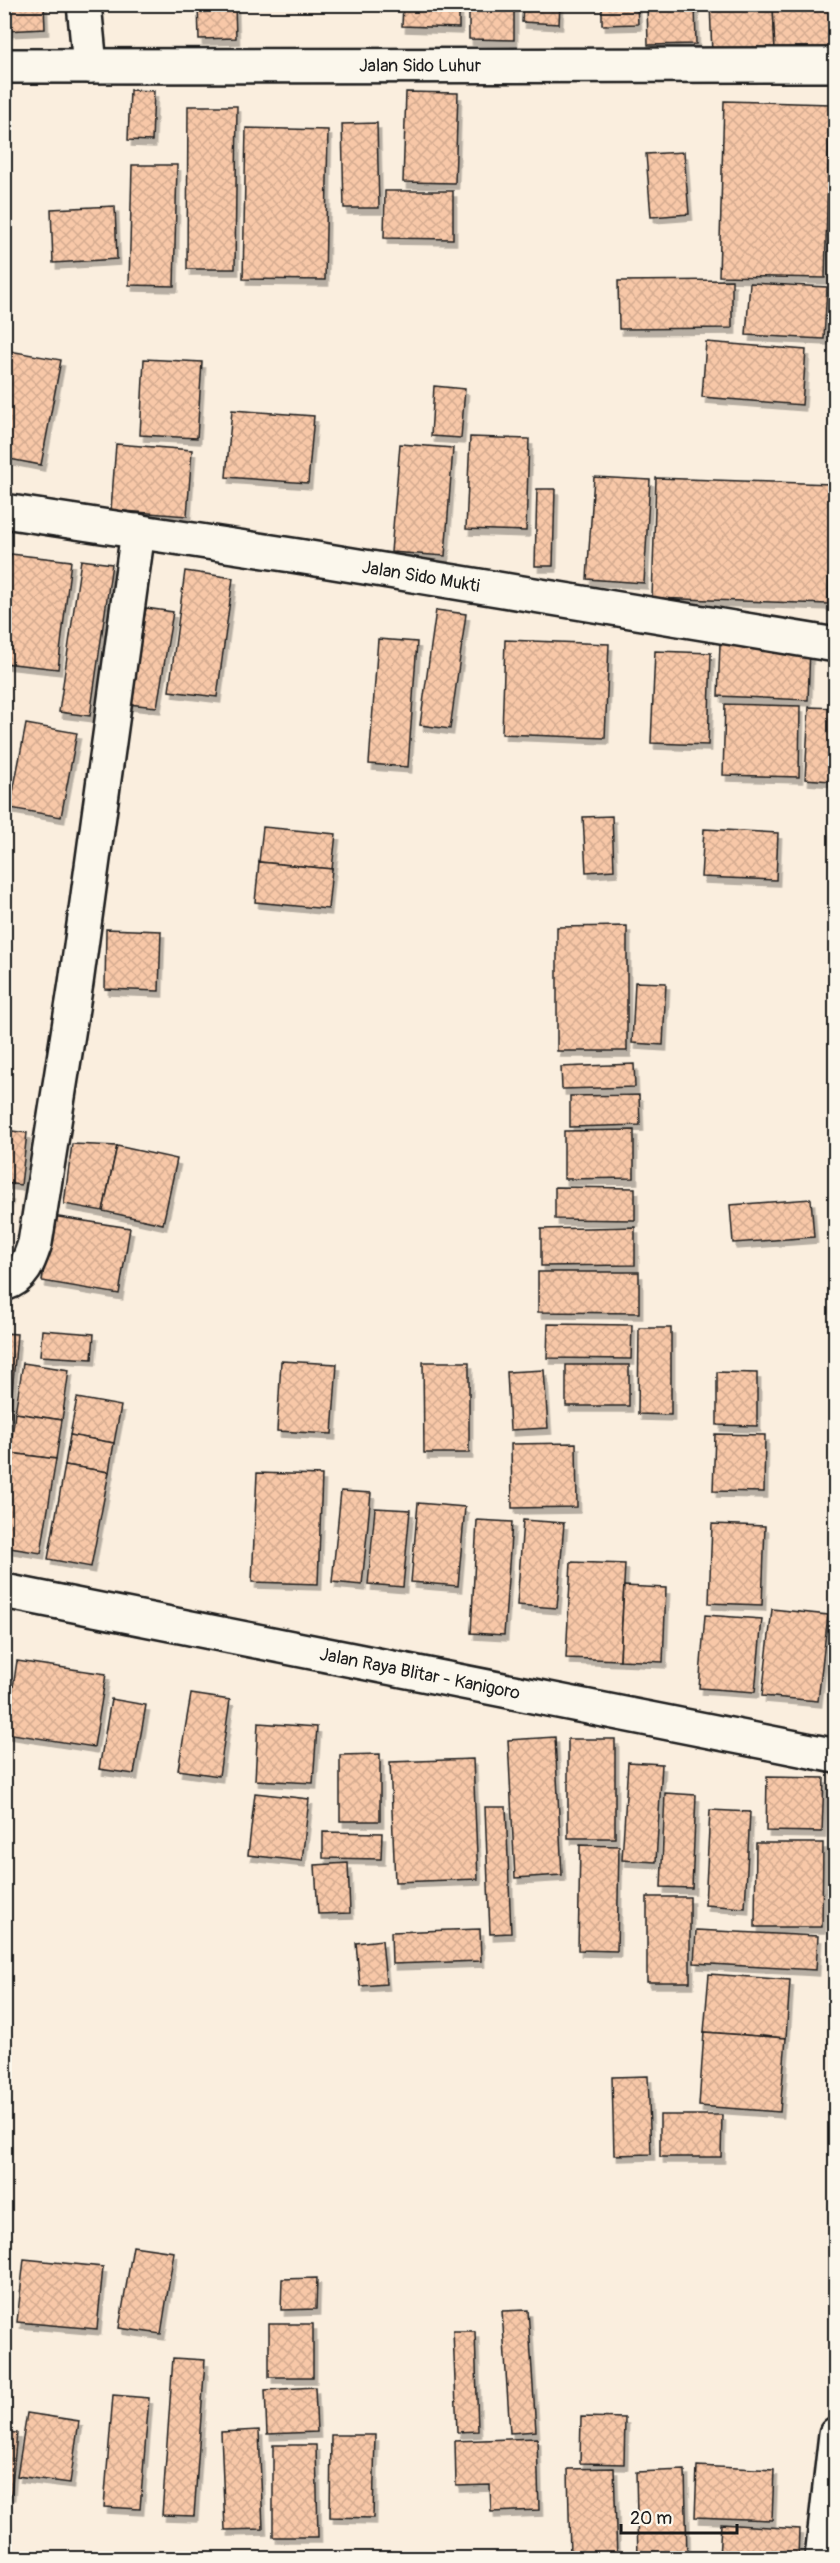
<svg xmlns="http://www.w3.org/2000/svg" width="840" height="2563" font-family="Pangolin,sans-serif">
	<defs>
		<pattern id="building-cross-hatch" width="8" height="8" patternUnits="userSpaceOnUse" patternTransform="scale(1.5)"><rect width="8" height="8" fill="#f8c8a8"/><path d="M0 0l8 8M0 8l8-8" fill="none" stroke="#d4ab90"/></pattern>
		<filter id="shadow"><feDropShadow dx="3.5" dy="6" stdDeviation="0" flood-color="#0004"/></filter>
	</defs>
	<rect width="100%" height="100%" fill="#faeede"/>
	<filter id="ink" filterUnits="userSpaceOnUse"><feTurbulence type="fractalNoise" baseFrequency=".0167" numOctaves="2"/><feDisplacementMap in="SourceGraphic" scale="12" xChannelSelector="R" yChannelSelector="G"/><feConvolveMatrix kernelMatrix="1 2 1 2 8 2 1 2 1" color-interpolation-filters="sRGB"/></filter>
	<g filter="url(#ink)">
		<g fill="url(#building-cross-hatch)" stroke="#1c1c1c" stroke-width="1.5" filter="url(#shadow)">
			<path d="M4,4H44L45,29L4,31Z"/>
			<path d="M198,4H235L236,38L199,39Z"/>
			<path d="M403,4H459V28L402,26Z"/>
			<path d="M469,4H514V40L469,39Z"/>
			<path d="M523,4H560L559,24L522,22Z"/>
			<path d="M602,4H637L638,24L602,25Z"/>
			<path d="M647,4H695L696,44L648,45Z"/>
			<path d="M710,4H773L775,51L712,54Z"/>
			<path d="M773,4H829L830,48L775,51Z"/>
			<path d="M130,90L154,91L152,141L128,140Z"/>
			<path d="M406,92L458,93L455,183L403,182Z"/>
			<path d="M724,101L830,104L825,278L719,276Z"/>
			<path d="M188,106H237L235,269H187Z"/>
			<path d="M377,123L379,208H344L342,124Z"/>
			<path d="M246,128L328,130L325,280L243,279Z"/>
			<path d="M684,152L689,214L651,217L646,154Z"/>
			<path d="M132,165H177L174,286L129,285Z"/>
			<path d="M385,191H453V239L384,238Z"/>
			<path d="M115,206L117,259L53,263L51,209Z"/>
			<path d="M732,280V328L619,329L618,281Z"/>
			<path d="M750,283L827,287L824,339L746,335Z"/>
			<path d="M706,342L806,350L802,405L702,397Z"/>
			<path d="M4,350L61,360L41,465L4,458Z"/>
			<path d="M144,359L202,362L197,438L140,435Z"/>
			<path d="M434,386L465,389L461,438L431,436Z"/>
			<path d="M232,410L314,416L308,483L226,477Z"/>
			<path d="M470,437L529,439L526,531L466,529Z"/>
			<path d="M116,444L192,450L187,516L111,510Z"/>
			<path d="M400,444L453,448L445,556L391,552Z"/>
			<path d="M594,477L650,480L644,583L587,579Z"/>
			<path d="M656,478L832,484L828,604L652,598Z"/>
			<path d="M537,489H555L553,566H535Z"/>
			<path d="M11,554L71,561L58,669L4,663V607Z"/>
			<path d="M81,560L112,564L90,716L59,712Z"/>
			<path d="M185,571L233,578L217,697L169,691Z"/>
			<path d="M146,608L173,612L157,707L128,704Z"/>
			<path d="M436,610L466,614L450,729L420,725Z"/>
			<path d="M378,639L417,642L408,767L369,764Z"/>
			<path d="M505,640L609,644L605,738L502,734Z"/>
			<path d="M720,644L810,648L808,700L718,696Z"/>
			<path d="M655,651L711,653L708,745L651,743Z"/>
			<path d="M725,704L800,706L799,777L723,775Z"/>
			<path d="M809,707L835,708L831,781L805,779Z"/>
			<path d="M26,724L77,733L61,817L10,808Z"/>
			<path d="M612,816L614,870L586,872L583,817Z"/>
			<path d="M263,827L336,834L332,869L259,862Z"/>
			<path d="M704,829L778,833L776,880L701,877Z"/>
			<path d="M259,862L332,869L328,909L255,902Z"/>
			<path d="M627,926V1051H557V927Z"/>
			<path d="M106,929L161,931L159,991L105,989Z"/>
			<path d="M635,982L666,983L663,1045L632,1043Z"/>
			<path d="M634,1064L635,1087L562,1089L561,1067Z"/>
			<path d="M639,1095L640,1125L570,1127V1096Z"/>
			<path d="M4,1130L27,1133L21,1185L4,1183Z"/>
			<path d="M634,1130V1178L564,1179V1131Z"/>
			<path d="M72,1144L117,1146L103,1211L64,1204Z"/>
			<path d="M117,1146L177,1159L163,1224L103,1211Z"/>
			<path d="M555,1187L635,1188V1220L555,1219Z"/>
			<path d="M4,1194L10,1195L4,1225Z"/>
			<path d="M811,1199L814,1237L733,1243L730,1205Z"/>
			<path d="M52,1216L130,1228L119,1294L42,1281Z"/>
			<path d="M635,1227V1265L541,1266V1229Z"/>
			<path d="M538,1272H639V1313L538,1312Z"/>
			<path d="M548,1324L632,1325L631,1359L547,1358Z"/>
			<path d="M639,1328H671V1415L638,1414Z"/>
			<path d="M42,1330L94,1334L92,1359L40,1356Z"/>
			<path d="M4,1333L17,1334L10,1417H4Z"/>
			<path d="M281,1361L337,1364L332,1434L277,1431Z"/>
			<path d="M423,1362H469V1453H424Z"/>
			<path d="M23,1363L69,1370L62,1420L15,1413Z"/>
			<rect x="566" y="1365" width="63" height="41"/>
			<path d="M544,1370L548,1428L510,1430L507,1372Z"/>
			<path d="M717,1372L757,1373V1426L717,1425Z"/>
			<path d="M77,1398L121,1406L114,1443L70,1435Z"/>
			<path d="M15,1413L62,1420L56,1459L10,1453Z"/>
			<path d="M4,1433L9,1434L4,1465Z"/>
			<path d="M715,1434L765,1435L764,1492L713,1491Z"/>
			<path d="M70,1435L114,1443L109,1472L65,1465Z"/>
			<path d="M576,1443L577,1507L512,1508L511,1444Z"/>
			<path d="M10,1453L56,1459L41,1553L4,1547V1488Z"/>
			<path d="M65,1465L109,1472L91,1567L48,1559Z"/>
			<path d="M257,1473L322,1475L318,1584L252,1582Z"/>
			<path d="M341,1491L371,1493L362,1585L332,1582Z"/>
			<path d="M418,1503L465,1507L458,1586L411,1582Z"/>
			<path d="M375,1508L410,1510L403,1587L368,1584Z"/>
			<path d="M477,1520L512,1522L504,1635L471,1633Z"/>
			<path d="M523,1520L564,1523L557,1608L517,1605Z"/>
			<path d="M712,1524L765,1526L762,1605L709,1603Z"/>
			<path d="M571,1562L625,1564L620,1660L566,1658Z"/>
			<path d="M624,1586L666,1588L663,1662L620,1660Z"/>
			<path d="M772,1609L828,1615L818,1701L762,1696Z"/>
			<path d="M705,1615L762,1619L755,1692L699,1688Z"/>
			<path d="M17,1661L106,1674L94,1747L6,1733Z"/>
			<path d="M191,1694L230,1700L219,1776L178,1770Z"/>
			<path d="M111,1699L146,1705L134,1774L99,1769Z"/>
			<path d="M258,1723L317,1727L313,1783L255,1780Z"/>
			<path d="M555,1737L562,1875L515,1878L508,1740Z"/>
			<rect x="568" y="1739" width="47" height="99"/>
			<path d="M380,1754V1821H340V1755Z"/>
			<path d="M473,1759L478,1879L395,1882L390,1762Z"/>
			<path d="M628,1762L662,1764L656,1862L622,1860Z"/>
			<path d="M767,1777L824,1778L822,1832L766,1831Z"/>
			<path d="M255,1793L309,1799L302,1861L248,1855Z"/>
			<path d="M665,1793L696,1795L692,1888L661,1887Z"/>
			<path d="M485,1807H506L511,1933L490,1934Z"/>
			<path d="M710,1810L750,1812L745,1908L705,1905Z"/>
			<path d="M323,1832L382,1833L381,1859L323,1858Z"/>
			<path d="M756,1843H823L822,1927H755Z"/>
			<path d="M580,1845L619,1846L617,1951L578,1950Z"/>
			<path d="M348,1863L350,1913L318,1914L315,1865Z"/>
			<rect x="647" y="1897" width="43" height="85"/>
			<path d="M480,1929L481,1961L392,1964L391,1932Z"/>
			<path d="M696,1930L818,1936L816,1970L694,1963Z"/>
			<path d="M382,1940L386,1984L360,1986L356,1943Z"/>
			<path d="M709,1974L790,1980L786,2038L704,2032Z"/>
			<path d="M704,2032L786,2038L780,2112L699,2106Z"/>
			<path d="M648,2076L651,2154L614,2155L612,2077Z"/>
			<path d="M660,2115H722L721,2157H660Z"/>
			<path d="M133,2246L174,2252L161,2334L119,2328Z"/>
			<path d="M24,2259L103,2267L97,2329L17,2322Z"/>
			<path d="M317,2278L316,2309L281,2310L282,2279Z"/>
			<path d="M528,2310L536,2431L510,2433L502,2311Z"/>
			<rect x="269" y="2324" width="44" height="53"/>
			<path d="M453,2331H475L478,2431L457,2432Z"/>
			<path d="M173,2358L205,2360L194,2516L162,2515Z"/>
			<path d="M315,2387L317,2432L267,2434L265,2390Z"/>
			<path d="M113,2395L149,2398L140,2509L104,2507Z"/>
			<path d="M27,2413L79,2421L70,2483L17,2476Z"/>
			<path d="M581,2417L625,2418L624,2464L580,2463Z"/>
			<path d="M259,2430L263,2529L225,2530L221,2432Z"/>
			<path d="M4,2432L17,2433L11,2494L4,2493Z"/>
			<path d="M331,2435H375L373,2518L330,2517Z"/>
			<path d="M537,2438L539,2510L491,2512L490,2485L456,2486L455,2441Z"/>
			<path d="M273,2445H316L318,2537H273Z"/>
			<path d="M697,2466L774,2470L772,2520L695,2517Z"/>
			<path d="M614,2468L617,2558H570L568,2469Z"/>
			<path d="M685,2470L687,2558H638L636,2472Z"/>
			<path d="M721,2524L799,2529L798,2558H719Z"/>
		</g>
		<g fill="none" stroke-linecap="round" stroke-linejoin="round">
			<defs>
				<g id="street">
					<path d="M84,4L90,66"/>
					<path id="s1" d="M4,66L836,65"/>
					<path id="s2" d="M4,511L298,556L836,645"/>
					<path d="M4,1284C24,1278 29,1261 35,1243L76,983L138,531"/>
					<path d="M822,2558L836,2434"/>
				</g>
				<g id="secondary">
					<path id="s3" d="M4,1591L836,1756"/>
				</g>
			</defs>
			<use href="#street" stroke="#1c1c1c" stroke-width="38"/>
			<use href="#secondary" stroke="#1c1c1c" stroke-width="38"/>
			<use href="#street" stroke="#fbf7ec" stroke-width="33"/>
			<use href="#secondary" stroke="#fbf7ec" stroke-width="33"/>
		</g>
	</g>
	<g text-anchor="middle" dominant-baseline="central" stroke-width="5" stroke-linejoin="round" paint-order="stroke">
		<g font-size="18" fill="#1c1c1c" stroke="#fbf7ec">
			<text stroke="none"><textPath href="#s1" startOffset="416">Jalan Sido Luhur</textPath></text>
			<text stroke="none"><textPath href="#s2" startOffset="422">Jalan Sido Mukti</textPath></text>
			<text stroke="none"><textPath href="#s3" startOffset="424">Jalan Raya Blitar - Kanigoro</textPath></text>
		</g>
	</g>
	<rect width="840" height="2563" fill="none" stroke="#fbf7ec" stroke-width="24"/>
	<rect x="12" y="12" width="816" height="2539" fill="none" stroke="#1c1c1c" stroke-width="2" filter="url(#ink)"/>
	<path d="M621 2524v9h116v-9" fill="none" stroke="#1c1c1c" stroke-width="3"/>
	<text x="630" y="2524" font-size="18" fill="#1c1c1c" stroke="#fbf7ec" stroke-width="4.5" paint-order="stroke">20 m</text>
</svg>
